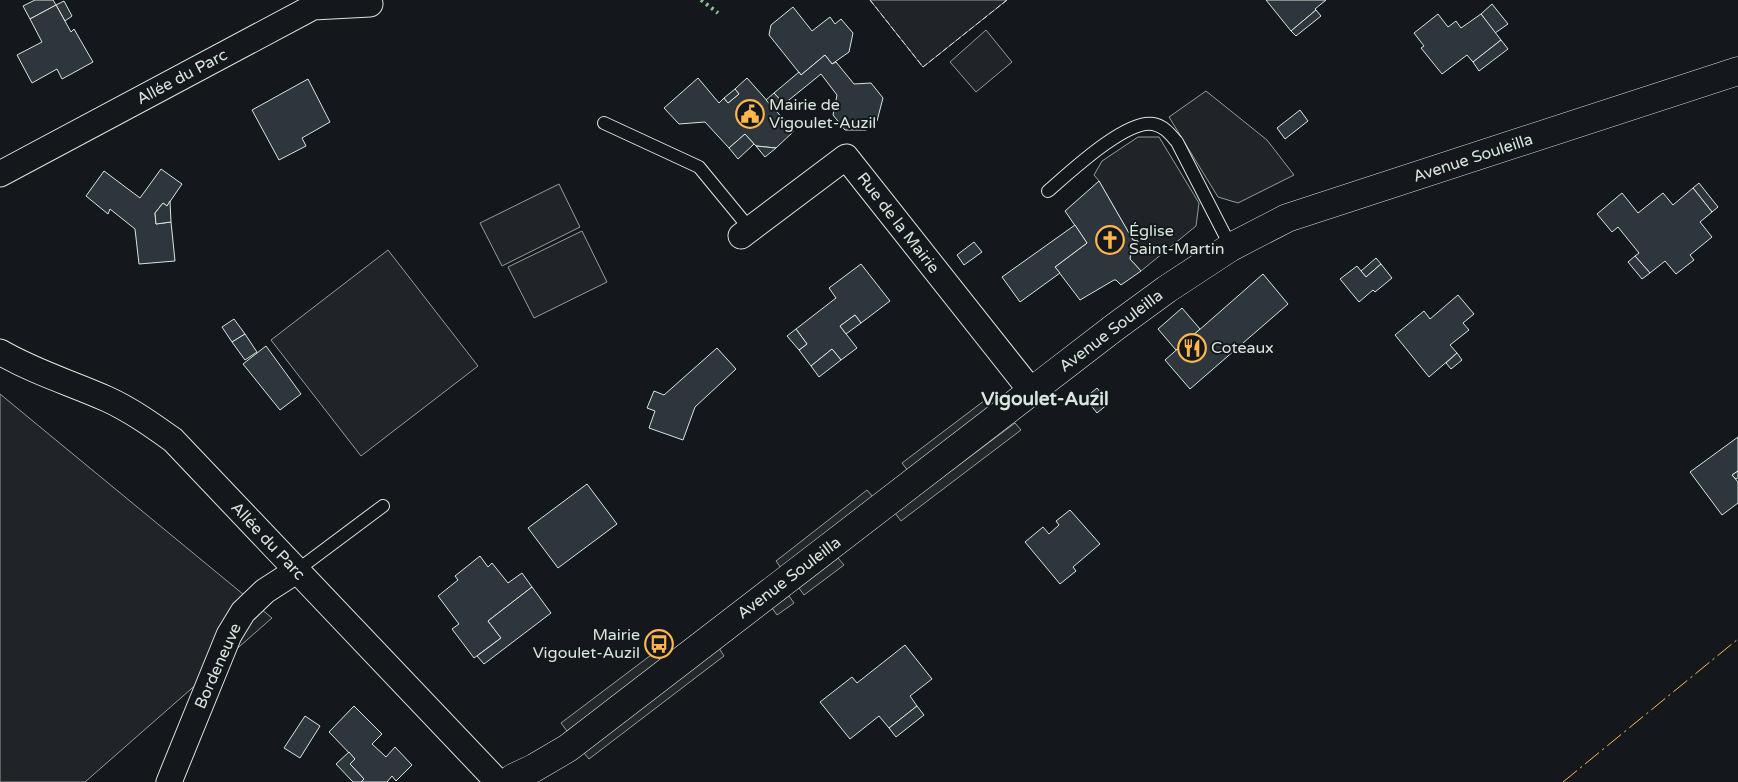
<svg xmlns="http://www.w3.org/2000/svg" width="1738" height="782" font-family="'Varela Round',sans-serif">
	<rect width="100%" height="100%" fill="#14181c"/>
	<g fill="#202428" stroke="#939e99">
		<path d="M870,0H1007L923,67Z"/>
		<path d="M986,30L1012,62L976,92L950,62Z"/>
		<path d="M1206,91L1267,140L1294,175L1238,203L1218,197L1169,117Z"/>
		<path d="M1138,137H1159L1199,203L1196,226L1141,271L1130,259L1132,244H1138V241L1133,240L1099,181L1094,175L1102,161Z"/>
		<path d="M559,184L580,227L502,266L480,223Z"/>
		<path d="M582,231L607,282L534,318L508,267Z"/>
		<path d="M388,250L478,366L361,456L271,340Z"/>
		<path d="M0,394L272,618L85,782H0Z"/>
	</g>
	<g fill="#24282b" stroke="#939e99">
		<path d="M993,394L999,402L908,471L902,463Z"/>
		<path d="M1015,423L1021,430L901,521L895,513Z"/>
		<path d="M867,490L873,497L781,568L776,561Z"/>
		<path d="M838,558L844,565L804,595L799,588Z"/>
		<path d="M789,596L794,603L777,615L772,608Z"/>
		<path d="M719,648L724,656L589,759L583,752Z"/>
		<path d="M655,652L661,661L567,731L561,723Z"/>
	</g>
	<g fill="#2c363c" stroke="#d8e6dc">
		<path d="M35,0H53L56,5L30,19L23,6Z"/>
		<path d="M1266,0H1326L1315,9L1316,10L1291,31Z"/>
		<path d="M64,1L72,16L65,21L56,5Z"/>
		<path d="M1492,4L1508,24L1495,33L1481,14Z"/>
		<path d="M56,5L71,32L74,29L93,62L62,79L57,69L32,83L17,55L42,42L30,19Z"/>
		<path d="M793,7L812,31L830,17L835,24L841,19L853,33L849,52L832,64L825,55L801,75L769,35L771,25Z"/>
		<path d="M1316,10L1321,16L1296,36L1291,31Z"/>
		<path d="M1438,14L1448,27L1456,21L1461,28L1481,14L1501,40L1473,62L1467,55L1442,74L1421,48L1424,46L1414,33Z"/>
		<path d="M1501,40L1508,49L1479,71L1473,62Z"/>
		<path d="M825,55L832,64L836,62L854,84L871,83L883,98L877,121L866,130H845L833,115L837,95L821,74L784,104L774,93L799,72L801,75Z"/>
		<path d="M698,78L719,103L724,98L728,103L739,94L735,89L747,78L794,131L776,148L756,146L745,134L729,148L705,122L679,124L664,108Z"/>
		<path d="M308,79L330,122L302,138L306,146L279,160L252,110Z"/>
		<path d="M735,89L739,94L728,103L724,98Z"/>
		<path d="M774,93L784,104L776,111L766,100Z"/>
		<path d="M1300,110L1308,121L1285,139L1277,128Z"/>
		<path d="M745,134L754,144L738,159L729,148Z"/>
		<path d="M756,146L776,148L765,157Z"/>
		<path d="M161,169L182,184L167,206L163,203L155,213L156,224L171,222L175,261L139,264L135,229L110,209L108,214L86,196L104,171L140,198Z"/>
		<path d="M1099,181L1133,240L1138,241V244H1132L1130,259L1141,271L1121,285L1116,280H1114L1080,300L1055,267L1087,243L1065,211Z"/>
		<path d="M1699,183L1718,207L1712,212L1693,188Z"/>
		<path d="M1693,188L1712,212L1700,222L1712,237L1690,255L1694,260L1676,274L1665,261L1650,273L1635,256L1639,253L1618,227L1612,232L1597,214L1622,193L1638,213L1663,193L1673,205Z"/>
		<path d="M170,201L171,222L156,224L155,213L163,203L167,206Z"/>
		<path d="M1075,225L1087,243L1055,267L1060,273L1020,302L1002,277Z"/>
		<path d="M974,242L982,252L964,265L957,255Z"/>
		<path d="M1635,256L1650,273L1642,279L1628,262Z"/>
		<path d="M1376,258L1381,264L1366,277L1361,271Z"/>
		<path d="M861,264L890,301L861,323L855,315L840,326L857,348L841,360L832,349L811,366L799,350L807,344L796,329L836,298L829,288Z"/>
		<path d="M1381,264L1392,278L1375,292L1373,290L1359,302L1340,279L1357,266L1366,277Z"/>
		<path d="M1263,274L1288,304L1190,389L1165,360Z"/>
		<path d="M1458,295L1474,314L1463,323L1469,330L1450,345L1457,353L1429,377L1395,335L1424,311L1430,319Z"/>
		<path d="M1182,308L1200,329L1176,350L1158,329Z"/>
		<path d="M855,315L861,323L846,334L840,326Z"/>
		<path d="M234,319L245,334L232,342L222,327Z"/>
		<path d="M796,329L807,344L799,350L787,336Z"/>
		<path d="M245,334L257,352L245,360L232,342Z"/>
		<path d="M266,346L301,394L280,410L243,364Z"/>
		<path d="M717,348L736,369L695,407L683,440L649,428L655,411L647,408L654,391L664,395Z"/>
		<path d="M832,349L841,360L819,377L811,366Z"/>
		<path d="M1457,353L1462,360L1451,369L1446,363Z"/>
		<path d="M1097,388L1109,403L1097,413L1085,398Z"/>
		<path d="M1738,437V471L1732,475L1738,482V503L1722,515L1690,472Z"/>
		<path d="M1738,471V478L1736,479L1732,475Z"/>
		<path d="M587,484L617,524L558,568L528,528Z"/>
		<path d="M1070,510L1100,544L1073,567L1076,571L1060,584L1025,542L1043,527L1049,534L1059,525L1056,521Z"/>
		<path d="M480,556L488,567L492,563L508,583L522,573L532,587L488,621L501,638L474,658L452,629L459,624L438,596L458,580L455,576Z"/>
		<path d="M532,587L551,613L484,664L477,656L501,638L488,621Z"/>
		<path d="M905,645L932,679L910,696L917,706L889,728L879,716L850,739L820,702L852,677L857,683Z"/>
		<path d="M354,706L382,734L372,744L386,757L395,747L412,765L396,781L392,776L387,782H361L364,779L350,764L355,759L329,732Z"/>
		<path d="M917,706L924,715L896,737L889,728Z"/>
		<path d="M305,716L320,726L300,758L284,748Z"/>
		<path d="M349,752L355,759L350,764L364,779L361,782H353L336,764Z"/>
	</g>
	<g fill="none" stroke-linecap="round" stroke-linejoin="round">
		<defs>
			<g id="lane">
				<path d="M604,123L699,167L750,229"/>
				<path d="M1048,191C1069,173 1126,119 1153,124C1164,126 1170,134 1177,142L1231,247"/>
				<path d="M296,571L383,506"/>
			</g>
			<g id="street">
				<path d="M0,174L313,7L370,4"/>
				<path d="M741,236L846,157L1032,392"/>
				<path d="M0,352C34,372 71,383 107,399C131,410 152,425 173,440L498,782"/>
				<path d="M169,782L229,635L243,612L265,591L296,571"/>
			</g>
			<path id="secondary" d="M513,778L534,768L568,748L1115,327L1167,289L1231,247L1287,218L1738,71"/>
		</defs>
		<use href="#lane" stroke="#d8e6dc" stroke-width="14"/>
		<use href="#street" stroke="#d8e6dc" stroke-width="27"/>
		<use href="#secondary" stroke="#d8e6dc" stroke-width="29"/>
		<use href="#lane" stroke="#14181c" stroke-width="12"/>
		<use href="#street" stroke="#14181c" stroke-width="25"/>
		<use href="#secondary" stroke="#14181c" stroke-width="28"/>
		<path stroke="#8ac095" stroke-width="4" stroke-dasharray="2.5 4" stroke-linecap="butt" d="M701,0L718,13"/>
		<path stroke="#d8e6dc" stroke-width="1" stroke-dasharray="6 2.5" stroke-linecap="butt" d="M870,0L923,67L1007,0"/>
		<path stroke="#ffb74d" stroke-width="1" stroke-dasharray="18 4 2.5 4" stroke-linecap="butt" d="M1563,782L1738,639"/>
	</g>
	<defs>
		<symbol id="civic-ring" viewBox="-11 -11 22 22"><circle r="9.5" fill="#14181c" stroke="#ffb74d" stroke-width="1.5"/><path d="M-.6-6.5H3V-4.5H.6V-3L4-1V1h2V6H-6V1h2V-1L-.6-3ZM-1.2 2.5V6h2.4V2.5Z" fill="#ffb74d"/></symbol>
		<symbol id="church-ring" viewBox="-11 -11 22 22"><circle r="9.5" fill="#14181c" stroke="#ffb74d" stroke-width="1.5"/><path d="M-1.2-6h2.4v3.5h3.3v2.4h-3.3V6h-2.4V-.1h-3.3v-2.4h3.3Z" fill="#ffb74d"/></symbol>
		<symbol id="restaurant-ring" viewBox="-11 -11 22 22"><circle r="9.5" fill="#14181c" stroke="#ffb74d" stroke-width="1.5"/><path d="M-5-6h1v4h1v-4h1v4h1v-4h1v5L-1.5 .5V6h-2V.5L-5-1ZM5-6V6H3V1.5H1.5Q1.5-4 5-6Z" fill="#ffb74d"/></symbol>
		<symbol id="bus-ring" viewBox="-11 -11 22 22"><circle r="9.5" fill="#14181c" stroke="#ffb74d" stroke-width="1.5"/><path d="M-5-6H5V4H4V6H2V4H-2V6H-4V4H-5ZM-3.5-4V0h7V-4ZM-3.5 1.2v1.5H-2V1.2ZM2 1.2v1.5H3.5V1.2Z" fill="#ffb74d"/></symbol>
	</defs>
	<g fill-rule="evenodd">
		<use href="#civic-ring" x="734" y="98" width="32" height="32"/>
		<use href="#church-ring" x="1094" y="224" width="32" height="32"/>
		<use href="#restaurant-ring" x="1176" y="332" width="32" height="32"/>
		<use href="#bus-ring" x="643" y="628" width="32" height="32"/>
	</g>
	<g text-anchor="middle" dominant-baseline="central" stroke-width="4" stroke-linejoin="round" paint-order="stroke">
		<g font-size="16" fill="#d8e6dc" stroke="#14181c">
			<text transform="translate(182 77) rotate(-28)">Allée du Parc</text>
			<text transform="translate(1473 158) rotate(-18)">Avenue Souleilla</text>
			<text transform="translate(898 223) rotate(52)">Rue de la Mairie</text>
			<text transform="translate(1111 331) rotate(-37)">Avenue Souleilla</text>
			<text transform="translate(268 541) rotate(47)">Allée du Parc</text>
			<text transform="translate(789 578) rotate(-37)">Avenue Souleilla</text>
			<text transform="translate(218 666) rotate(-66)">Bordeneuve</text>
		</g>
		<g font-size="16" fill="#d8e6dc" stroke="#14181c" text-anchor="start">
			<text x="769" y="105">Mairie de<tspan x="769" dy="18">Vigoulet-Auzil</tspan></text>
			<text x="1129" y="231">Église<tspan x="1129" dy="18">Saint-Martin</tspan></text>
			<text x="1211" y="348">Coteaux</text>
			<text x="640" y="635" text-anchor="end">Mairie<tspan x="640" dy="18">Vigoulet-Auzil</tspan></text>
		</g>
		<g font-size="19" font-weight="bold" fill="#d8e6dc" stroke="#14181c">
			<text x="1045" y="399">Vigoulet-Auzil</text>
		</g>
	</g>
</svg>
